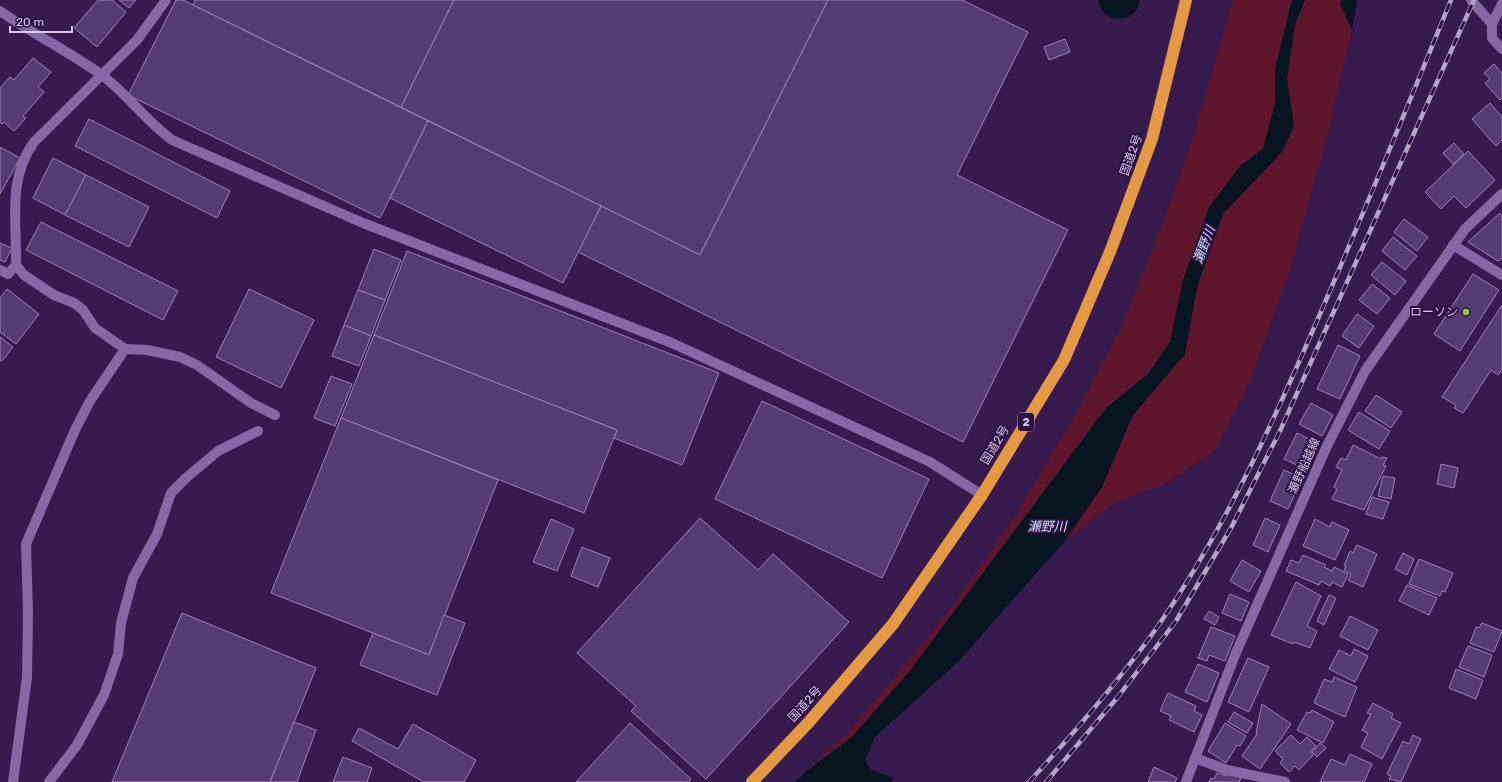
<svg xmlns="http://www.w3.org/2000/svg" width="1502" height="782" font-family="Rubik,'Noto Sans JP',sans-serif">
	<rect width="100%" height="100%" fill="#371b4f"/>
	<g fill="#5f162d">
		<path d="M1233,0H1292L1275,69V104L1263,149L1241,165L1183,280L1170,342L1148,374L1106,408L909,672L852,737L809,769L852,728L943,619L1015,516L1076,414L1122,326L1165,218L1194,135Z"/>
		<path d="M1305,0H1341V4L1352,30L1327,137L1290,270L1250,381L1214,452L1165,484L1115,502L1064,542L1102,487L1133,415L1184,354L1197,287L1223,214L1282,152L1294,126L1287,79L1295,24Z"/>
	</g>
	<g fill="#071522">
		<path d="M1292,0H1305L1295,24L1287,79L1294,126L1282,152L1223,214L1197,287L1185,354L1133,415L1102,487L1064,542L958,662L875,737L865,760L870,769L893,778L891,782H795L809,769L852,737L909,672L1106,408L1148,374L1170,342L1183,280L1209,207L1241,165L1263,149L1275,104V69Z"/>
		<path d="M1341,0H1357L1352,30L1340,4Z"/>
	</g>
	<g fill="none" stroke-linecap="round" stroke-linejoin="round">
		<path stroke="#071522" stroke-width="37" d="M1117,0H1121"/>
	</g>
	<g fill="#563a72" stroke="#9e80be">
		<path d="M98,0H112L126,12L97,47L74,28Z"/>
		<path d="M119,0H136L129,8Z"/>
		<path d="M176,0H183L428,121L380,218L128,95Z"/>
		<path d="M195,0H454L401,107L193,5Z"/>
		<path d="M454,0H828L700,255L401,107Z"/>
		<path d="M828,0H962L1028,32L957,175L1068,230L963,442L578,252L601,206L700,255Z"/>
		<path d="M1065,39L1070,52L1049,60L1044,47Z"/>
		<path d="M33,58L51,72L38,87L44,92L23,116L26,118L14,131L4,122L2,124L0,122V88L10,77L14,80Z"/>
		<path d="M1494,64L1502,73V98L1500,100L1485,83L1490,79L1484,73Z"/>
		<path d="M1490,103L1502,117V140L1496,146L1472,119Z"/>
		<path d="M89,119L230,191L217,218L75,146Z"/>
		<path d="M428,121L601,206L563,283L390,198Z"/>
		<path d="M1454,143L1464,154L1453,164L1443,153Z"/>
		<path d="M0,147L20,158L0,194Z"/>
		<path d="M1468,151L1495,180L1466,208L1454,196L1441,209L1425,192Z"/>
		<path d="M53,158L86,175L65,215L33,198Z"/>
		<path d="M86,175L149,207L129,247L65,215Z"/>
		<path d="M1500,213L1502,216V258L1498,261L1468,242Z"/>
		<path d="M1404,219L1428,237L1417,251L1394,232Z"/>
		<path d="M41,222L178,291L163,320L26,250Z"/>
		<path d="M1393,237L1417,256L1405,270L1382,251Z"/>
		<path d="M0,243L12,248L5,262L0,260Z"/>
		<path d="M374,249L401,260L385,300L358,290Z"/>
		<path d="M407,251L719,373L682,465L614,438L617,430L374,335Z"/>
		<path d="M1382,262L1406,281L1395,295L1371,275Z"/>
		<path d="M1473,274L1499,290L1460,351L1434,334Z"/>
		<path d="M1372,284L1390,298L1377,314L1359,300Z"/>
		<path d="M7,289L39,314L16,344L0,332V298Z"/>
		<path d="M249,289L314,320L281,388L216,357Z"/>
		<path d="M358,290L385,300L371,336L344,325Z"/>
		<path d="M1502,305V369L1498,375L1491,370L1463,413L1454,408L1456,405L1442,397Z"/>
		<path d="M1357,314L1374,326L1359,348L1342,336Z"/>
		<path d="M344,325L371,336L359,366L332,356Z"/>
		<path d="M374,335L617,430L584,513L341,418Z"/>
		<path d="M0,337L13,347L2,361L0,360Z"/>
		<path d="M1338,345L1360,356L1340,399L1317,389Z"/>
		<path d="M331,376L352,384L335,426L314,418Z"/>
		<path d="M1376,395L1402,412L1391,428L1365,411Z"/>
		<path d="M762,401L929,479L882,578L715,499Z"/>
		<path d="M1311,403L1333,415L1322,436L1299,424Z"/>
		<path d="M1359,412L1390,431L1379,449L1348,430Z"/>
		<path d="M341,418L498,480L429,655L271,593Z"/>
		<path d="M1297,433L1317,443L1305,469L1284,459Z"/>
		<path d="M1353,445L1381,459L1382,457L1387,458L1383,465L1386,466L1364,510L1332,499L1337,489L1334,487L1342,470L1336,467L1341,458L1346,460Z"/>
		<path d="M1441,464L1458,468L1454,488L1437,484Z"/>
		<path d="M1284,470L1302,478L1288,509L1270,501Z"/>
		<path d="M1383,476L1395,478L1391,499L1378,496Z"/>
		<path d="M1372,497L1389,502L1383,519L1366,514Z"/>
		<path d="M700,518L758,570L773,554L849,622L706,779L631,711L636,706L577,653Z"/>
		<path d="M1265,518L1280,525L1268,552L1253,545Z"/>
		<path d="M551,519L574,529L557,571L533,562Z"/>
		<path d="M1315,519L1330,527L1332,522L1349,530L1335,560L1303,546Z"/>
		<path d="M1357,545L1377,554L1363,587L1348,580L1351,574L1344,570L1346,566H1344L1350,551L1353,553Z"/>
		<path d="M582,547L610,558L598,587L571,576Z"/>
		<path d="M1403,553L1414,559L1407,575L1395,569Z"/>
		<path d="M1303,555L1326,565L1324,567L1332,571L1334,567L1348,574L1342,587L1332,582L1330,586L1321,581L1319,585L1286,571L1291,560L1299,563Z"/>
		<path d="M1419,559L1453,573L1445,592L1442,591L1440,596L1409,584Z"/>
		<path d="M1242,560L1261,571L1249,592L1230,581Z"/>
		<path d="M1296,582L1321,596L1307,626L1317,631L1310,648L1294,642L1293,644L1271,635Z"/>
		<path d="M1407,585L1437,598L1429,615L1399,601Z"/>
		<path d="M1230,594L1249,602L1241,621L1222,613Z"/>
		<path d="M1329,595L1336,598L1324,625L1317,621Z"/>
		<path d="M1209,611L1219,617L1215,625L1204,619Z"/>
		<path d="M182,613L316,668L270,782H112Z"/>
		<path d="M444,615L465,623L437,695L360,665L373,633L429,655Z"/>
		<path d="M1350,616L1378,630L1368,650L1340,636Z"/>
		<path d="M1482,623L1502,631L1494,652L1470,643L1476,627L1479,628Z"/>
		<path d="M1211,627L1235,636L1225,661L1209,655L1207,661L1198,658Z"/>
		<path d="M1468,646L1492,655L1484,677L1459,667Z"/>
		<path d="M1354,649L1368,656L1355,682L1329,669L1339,650L1351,656Z"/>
		<path d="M1248,658L1269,667L1249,712L1228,702Z"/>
		<path d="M1198,664L1219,673L1207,702L1185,692Z"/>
		<path d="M1456,669L1483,680L1476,699L1449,688Z"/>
		<path d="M1334,677L1357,687L1345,717L1314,703L1324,679L1332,682Z"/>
		<path d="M1168,693L1196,706L1194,711L1202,715L1194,732L1169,720L1171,716L1160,711Z"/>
		<path d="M1373,703L1393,714L1391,718L1401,723L1382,759L1361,747L1368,733L1362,730L1371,714L1367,713Z"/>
		<path d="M1262,704L1291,724L1260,769L1242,756L1257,734L1256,733Z"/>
		<path d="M1312,710L1334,722L1323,743L1297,730L1307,712L1310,713Z"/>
		<path d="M1234,712L1253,723L1247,733L1228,722Z"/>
		<path d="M294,722L316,730L297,782H270Z"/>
		<path d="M630,723L691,779L689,782H576Z"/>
		<path d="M1225,723L1246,736L1240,746L1237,745L1226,763L1208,751Z"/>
		<path d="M413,724L476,760L464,782H424L352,741L359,728L398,749Z"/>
		<path d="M1291,735L1300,744L1307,737L1316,746L1310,752L1313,755L1299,770L1295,766L1289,772L1280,763L1283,759L1275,751Z"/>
		<path d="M1413,735L1421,739L1401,782L1389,779L1391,776L1387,774L1403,741L1409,744Z"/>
		<path d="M1320,743L1326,748L1317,757L1312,752Z"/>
		<path d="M1350,754L1372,764L1364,782H1320L1331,759L1345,765Z"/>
		<path d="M343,757L372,768L367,782H333Z"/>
		<path d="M1154,767L1177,778L1175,782H1148Z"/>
		<path d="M1228,772L1241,778L1239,782H1209L1211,778L1214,779L1217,773L1226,776Z"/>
	</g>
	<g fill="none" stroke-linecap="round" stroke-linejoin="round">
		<g stroke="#8668a4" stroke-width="10">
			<path d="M1502,4L1492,24V38L1502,49"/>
			<path d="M0,11C33,34 70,52 103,76C128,95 146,121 172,140L363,223L672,343L930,462L982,495"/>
			<path d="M1453,245L1502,275"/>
			<path d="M0,270L8,274L16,265"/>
			<path d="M125,349L147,350L180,357L197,365L251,403L275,415"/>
			<path d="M1195,758L1227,770L1285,782"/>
			<path d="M13,782L27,677L28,613L26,544L75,430L90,401L125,349L95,328L83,310L74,303L54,295L24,275L16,265C17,221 7,180 34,142L137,40L166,0"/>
			<path d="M49,782L77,745L104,695L118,654L121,623L133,578L157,534L171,493L186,478L218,451L258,431"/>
		</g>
		<g stroke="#8668a4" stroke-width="10">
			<path d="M1471,0L1492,24"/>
			<path d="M1186,782L1235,655L1326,448L1365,371L1465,229L1502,194"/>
		</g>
		<path stroke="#e59944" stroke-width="12" d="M752,782L809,722L893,624L982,495L1064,360L1110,252L1152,139L1186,0"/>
		<defs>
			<g id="rail">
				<path d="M1029,782C1074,733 1119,681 1158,626C1226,528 1276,416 1323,307C1367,205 1409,103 1451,0"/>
				<path d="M1046,782L1117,698L1176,621L1231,528L1280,431L1474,0"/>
			</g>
		</defs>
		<use href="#rail" stroke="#b5a3c8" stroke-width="4.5"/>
		<use href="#rail" stroke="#2d1044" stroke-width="3" stroke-dasharray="9" stroke-linecap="butt"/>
	</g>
	<circle fill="#9acb34" stroke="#2d1044" stroke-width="1.5" cx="1466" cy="312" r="4"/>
	<g text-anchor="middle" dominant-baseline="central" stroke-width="4" stroke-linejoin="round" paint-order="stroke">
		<rect fill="#2d1044" stroke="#a592b8" stroke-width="1" x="1018" y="413" width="16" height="18" rx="3"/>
		<g font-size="11" font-weight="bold" fill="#d9caea">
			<text x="1026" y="422">2</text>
		</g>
		<g font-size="12" fill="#d9caea" stroke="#2d1044">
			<text transform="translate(1131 155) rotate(-70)">国道2号</text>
			<text transform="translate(995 445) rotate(-59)">国道2号</text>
			<text transform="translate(1304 466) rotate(-66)">瀬野船越線</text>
			<text transform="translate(805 704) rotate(-48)">国道2号</text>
		</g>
		<g font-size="12" fill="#d9caea" stroke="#2d1044" text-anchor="end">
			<text x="1458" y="312">ローソン</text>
		</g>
		<g font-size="13" font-style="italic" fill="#cfe6fc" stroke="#2d1044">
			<text transform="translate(1204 245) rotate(-69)">瀬野川</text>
			<text x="1047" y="526">瀬野川</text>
		</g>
	</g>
	<path d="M10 26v6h62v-6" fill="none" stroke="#d9caea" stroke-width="2"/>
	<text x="16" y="26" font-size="12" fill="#d9caea" stroke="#2d1044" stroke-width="3" paint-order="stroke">20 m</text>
</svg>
